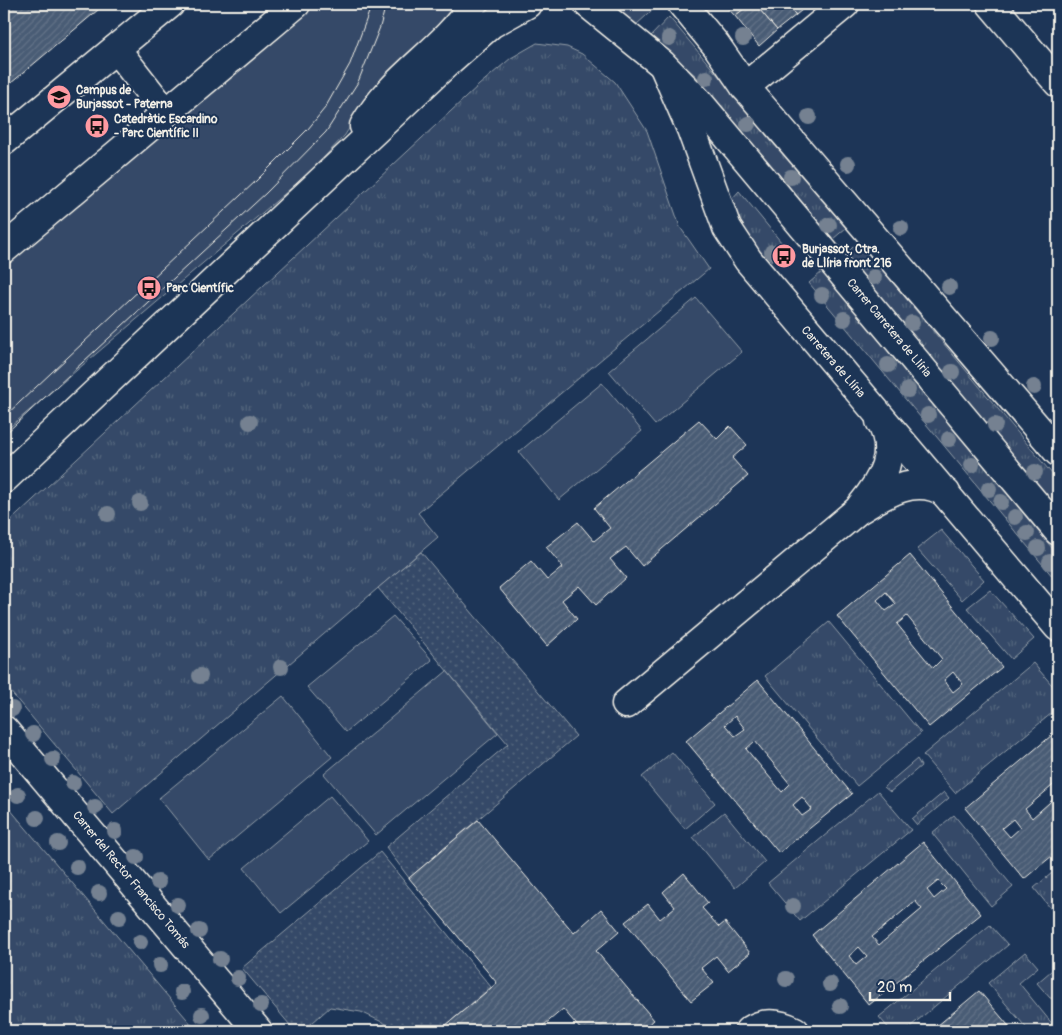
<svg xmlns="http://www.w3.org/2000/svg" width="1062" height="1035" font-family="Pangolin,sans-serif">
	<defs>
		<pattern id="grass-tufts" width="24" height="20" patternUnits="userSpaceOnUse" patternTransform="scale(1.25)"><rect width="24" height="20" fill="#354a67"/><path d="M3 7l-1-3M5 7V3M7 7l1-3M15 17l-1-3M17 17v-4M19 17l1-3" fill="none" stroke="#53657d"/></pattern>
		<pattern id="garden-dots" width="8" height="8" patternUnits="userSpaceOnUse" patternTransform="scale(1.25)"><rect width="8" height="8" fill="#354a67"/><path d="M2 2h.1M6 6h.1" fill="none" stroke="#53657d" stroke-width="1.8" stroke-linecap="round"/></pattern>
		<pattern id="building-hatch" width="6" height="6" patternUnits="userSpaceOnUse" patternTransform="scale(1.25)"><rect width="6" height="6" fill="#485b74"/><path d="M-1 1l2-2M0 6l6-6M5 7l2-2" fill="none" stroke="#637388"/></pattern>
	</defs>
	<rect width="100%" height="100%" fill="#1d3557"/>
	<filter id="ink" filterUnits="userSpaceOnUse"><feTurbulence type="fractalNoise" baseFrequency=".02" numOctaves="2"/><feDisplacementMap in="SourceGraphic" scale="10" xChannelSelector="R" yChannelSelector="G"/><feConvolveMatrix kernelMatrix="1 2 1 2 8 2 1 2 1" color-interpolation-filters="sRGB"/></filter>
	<g filter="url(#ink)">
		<g fill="url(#grass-tufts)" stroke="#949ea8">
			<path d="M625,4H658V5L636,25L616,11Z"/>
			<path d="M669,17L846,228L833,239L696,76L651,36Z"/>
			<path d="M537,43L567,47L582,54L615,82L647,131L680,227L709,269L418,513L438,537L113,814L4,684V527L479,85L511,58Z"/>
			<path d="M739,191L786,248L767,264L750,244L731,206V200Z"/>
			<path d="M859,242L1058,481V509L845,254Z"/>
			<path d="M822,272L1058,555V583L809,283Z"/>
			<path d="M941,530L984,580L962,600L917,549Z"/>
			<path d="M990,590L1034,639L1011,659L967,608Z"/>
			<path d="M829,622L921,733L857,786L765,676Z"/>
			<path d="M1033,663L1058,692V708L955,793L923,755Z"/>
			<path d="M672,752L715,803L685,829L642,777Z"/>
			<path d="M917,759L921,766L890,792L884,787Z"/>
			<path d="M878,791L911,830L800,921L768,883Z"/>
			<path d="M944,792L949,798L917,825L912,819Z"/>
			<path d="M4,802L197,1031H4Z"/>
			<path d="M724,812L765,862L735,888L693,837Z"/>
			<path d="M954,815L1013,887L991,906L932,833Z"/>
			<path d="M1058,868V903L1051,909L1034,888Z"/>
			<path d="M990,925L1008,945L905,1031H891L879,1017Z"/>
			<path d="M1025,952L1038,967L1019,983L1058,1031H1029L988,983Z"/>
		</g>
		<g fill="#354a67" stroke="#949ea8">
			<path d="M316,4H464L363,106L345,135L309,173L4,432V266Z"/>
			<path d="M696,298L742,352L655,425L609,371Z"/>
			<path d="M602,383L642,431L559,500L519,452Z"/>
			<path d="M393,616L432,660L346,732L307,687Z"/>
			<path d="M447,671L498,733L376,835L324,774Z"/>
			<path d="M283,696L332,757L209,860L159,798Z"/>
			<path d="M330,796L368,841L281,913L244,868Z"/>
			<path d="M1058,965V999L1050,998L1037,983Z"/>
		</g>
		<g fill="url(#garden-dots)" stroke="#949ea8">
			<path d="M421,552L576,736L409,878L386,847L508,744L378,588Z"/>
			<path d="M380,852L491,987L439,1031H401L361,1012L330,1007L303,1031H295L242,968Z"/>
		</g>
		<g fill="url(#building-hatch)" stroke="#f4f1e8" fill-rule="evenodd">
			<path d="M4,4H105L4,89Z"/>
			<path d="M724,4H750L735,16Z"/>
			<path d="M750,4H755L777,30L759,46L735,16Z"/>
			<path d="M755,4H786L796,15L777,30Z"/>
			<path d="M786,4H809L796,15Z"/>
			<path d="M699,420L717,439L730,426L747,445L732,458L748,476L642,566L626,547L610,559L626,578L596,605L579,586L562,600L577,619L547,646L499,588L531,561L547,580L563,567L546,547L578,522L594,541L610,528L594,508Z"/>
			<path d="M910,555L1002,667L929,727L837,616ZM886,592L896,604L886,611L877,600ZM907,616L942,659L933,668L897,624ZM953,672L963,684L953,692L944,680Z"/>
			<path d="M758,680L852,794L779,853L686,741ZM735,716L745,729L735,736L725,725ZM755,741L790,784L782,792L746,749ZM802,797L812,809L802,816L793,805Z"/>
			<path d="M1058,730V781L1025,809L1032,818L1058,795V851L1024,879L965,808ZM1013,819L1020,828L1010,837L1002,828Z"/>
			<path d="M478,820L574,933L601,909L619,931L596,951L654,1020L641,1031H582L563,1009L537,1031H439L497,983L409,878Z"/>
			<path d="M923,842L981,914L869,1005L812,935ZM938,881L946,889L934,899L927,890ZM915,901L922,909L879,945L872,937ZM859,947L867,956L856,965L849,956Z"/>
			<path d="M684,873L708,903L702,908L719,927L725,922L750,953L728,971L716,956L701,968L714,983L691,1001L625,922L648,904L660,919L675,907L663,892Z"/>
			<path d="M979,991L1013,1031H959L956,1028L952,1031H931Z"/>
		</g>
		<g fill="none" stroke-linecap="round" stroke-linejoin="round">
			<defs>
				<g id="minor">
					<path d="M991,4L1058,83"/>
					<path d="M116,49L166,113"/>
					<path d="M664,67L691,129L727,228L748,260L1058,627"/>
					<path d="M745,87L845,4"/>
					<path d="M364,126C393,75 444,51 473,4"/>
					<path d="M4,141L170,4"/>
					<path d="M4,249L296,4"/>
					<path d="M4,479L450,60L491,24L527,4"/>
					<path d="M861,506C882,481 899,452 880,421"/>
					<path d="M626,704L857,511C884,494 916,473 946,493"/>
					<path d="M4,730L258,1031"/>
					<path d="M749,1031C764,1021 779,1023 795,1031"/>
				</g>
				<g id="major">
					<path d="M588,4L662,64L697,100L1058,531"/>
					<path d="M682,4L716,45L745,87L1058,452"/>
				</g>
			</defs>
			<use href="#minor" stroke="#f4f1e8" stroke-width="31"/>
			<use href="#major" stroke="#f4f1e8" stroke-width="31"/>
			<use href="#minor" stroke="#1d3557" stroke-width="28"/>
			<use href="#major" stroke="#1d3557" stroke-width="28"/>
			<g stroke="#f4f1e8" stroke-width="1">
				<path d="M4,417L256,181L308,129L325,108L350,64L372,4"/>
				<path d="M4,435L266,193L326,132L358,82L380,27L386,4"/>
			</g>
		</g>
		<g fill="#748191">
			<circle cx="669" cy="38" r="8"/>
			<circle cx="743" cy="38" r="8"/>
			<circle cx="706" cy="78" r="8"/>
			<circle cx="809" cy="117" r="8"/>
			<circle cx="748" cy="124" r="8"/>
			<circle cx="848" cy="164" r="8"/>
			<circle cx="791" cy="177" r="8"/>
			<circle cx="829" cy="225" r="8"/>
			<circle cx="901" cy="228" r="8"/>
			<circle cx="772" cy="252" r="8"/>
			<circle cx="874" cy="277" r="8"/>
			<circle cx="949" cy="287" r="8"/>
			<circle cx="822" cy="295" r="8"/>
			<circle cx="844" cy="319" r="8"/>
			<circle cx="912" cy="323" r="8"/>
			<circle cx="992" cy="338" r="8"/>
			<circle cx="888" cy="365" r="8"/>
			<circle cx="952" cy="372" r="8"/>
			<circle cx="1034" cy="387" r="8"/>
			<circle cx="908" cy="390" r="8"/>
			<circle cx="928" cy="415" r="8"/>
			<circle cx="250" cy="422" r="8"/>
			<circle cx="995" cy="425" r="8"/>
			<circle cx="949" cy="439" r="8"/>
			<circle cx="972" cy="465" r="8"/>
			<circle cx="1035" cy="472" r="8"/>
			<circle cx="989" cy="489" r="8"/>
			<circle cx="1001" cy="502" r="8"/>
			<circle cx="140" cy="503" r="8"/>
			<circle cx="108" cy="514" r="8"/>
			<circle cx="1015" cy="517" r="8"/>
			<circle cx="1027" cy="533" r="8"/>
			<circle cx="1038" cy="548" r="8"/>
			<circle cx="1050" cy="562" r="8"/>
			<circle cx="281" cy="667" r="8"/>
			<circle cx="200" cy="676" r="8"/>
			<circle cx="12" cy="709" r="8"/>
			<circle cx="33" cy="734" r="8"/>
			<circle cx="53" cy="759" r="8"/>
			<circle cx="73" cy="783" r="8"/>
			<circle cx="18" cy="795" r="8"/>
			<circle cx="95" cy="807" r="8"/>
			<circle cx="37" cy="818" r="8"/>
			<circle cx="115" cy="831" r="8"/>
			<circle cx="58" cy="843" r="8"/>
			<circle cx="136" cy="857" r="8"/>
			<circle cx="77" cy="867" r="8"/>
			<circle cx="158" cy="882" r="8"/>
			<circle cx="99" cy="893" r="8"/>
			<circle cx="178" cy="905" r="8"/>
			<circle cx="793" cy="906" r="8"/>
			<circle cx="119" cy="917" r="8"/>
			<circle cx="199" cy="931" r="8"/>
			<circle cx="140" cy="942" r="8"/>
			<circle cx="220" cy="959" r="8"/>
			<circle cx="160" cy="965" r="8"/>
			<circle cx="238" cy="978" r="8"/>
			<circle cx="786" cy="979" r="8"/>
			<circle cx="830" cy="984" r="8"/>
			<circle cx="182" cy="992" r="8"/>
			<circle cx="261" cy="1005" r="8"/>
			<circle cx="840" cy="1006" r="8"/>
			<circle cx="202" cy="1015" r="8"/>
		</g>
	</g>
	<defs>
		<symbol id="university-disc" viewBox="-11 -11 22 22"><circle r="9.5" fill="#ff9aa2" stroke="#1d3557"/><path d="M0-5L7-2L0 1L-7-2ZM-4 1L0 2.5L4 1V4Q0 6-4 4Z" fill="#111"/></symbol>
		<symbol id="bus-disc" viewBox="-11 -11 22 22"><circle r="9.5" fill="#ff9aa2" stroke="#1d3557"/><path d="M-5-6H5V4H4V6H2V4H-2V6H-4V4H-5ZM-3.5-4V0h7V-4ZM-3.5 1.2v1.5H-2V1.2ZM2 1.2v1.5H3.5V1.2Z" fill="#111"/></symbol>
	</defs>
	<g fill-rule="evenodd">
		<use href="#university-disc" x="45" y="83" width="28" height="28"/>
		<use href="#bus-disc" x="83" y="112" width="28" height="28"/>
		<use href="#bus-disc" x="770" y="242" width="28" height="28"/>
		<use href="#bus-disc" x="135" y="274" width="28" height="28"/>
	</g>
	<g text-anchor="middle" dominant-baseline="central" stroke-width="4" stroke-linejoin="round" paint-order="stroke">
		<g font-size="12" font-weight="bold" fill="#f4f1e8" stroke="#1d3557" text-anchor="start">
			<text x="76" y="90">Campus de<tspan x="76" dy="14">Burjassot - Paterna</tspan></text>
			<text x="114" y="119">Catedràtic Escardino<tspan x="114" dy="14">- Parc Científic II</tspan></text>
			<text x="802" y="249">Burjassot, Ctra.<tspan x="802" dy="14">de Llíria front 216</tspan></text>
			<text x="166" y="288">Parc Científic</text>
		</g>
		<g font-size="12" fill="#f4f1e8" stroke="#1d3557">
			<text transform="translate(889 328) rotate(50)">Carrer Carretera de Llíria</text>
			<text transform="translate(833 362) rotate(49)">Carretera de Llíria</text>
			<text transform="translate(131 880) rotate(50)">Carrer del Rector Francisco Tomás</text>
		</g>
	</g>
	<rect width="1062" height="1035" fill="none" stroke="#1d3557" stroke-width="20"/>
	<rect x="10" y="10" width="1042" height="1015" fill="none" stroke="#f4f1e8" stroke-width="2" filter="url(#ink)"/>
	<path d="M870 992v8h80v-8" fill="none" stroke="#f4f1e8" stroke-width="2.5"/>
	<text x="877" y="992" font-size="15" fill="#f4f1e8" stroke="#1d3557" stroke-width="4" paint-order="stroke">20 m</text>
</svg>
